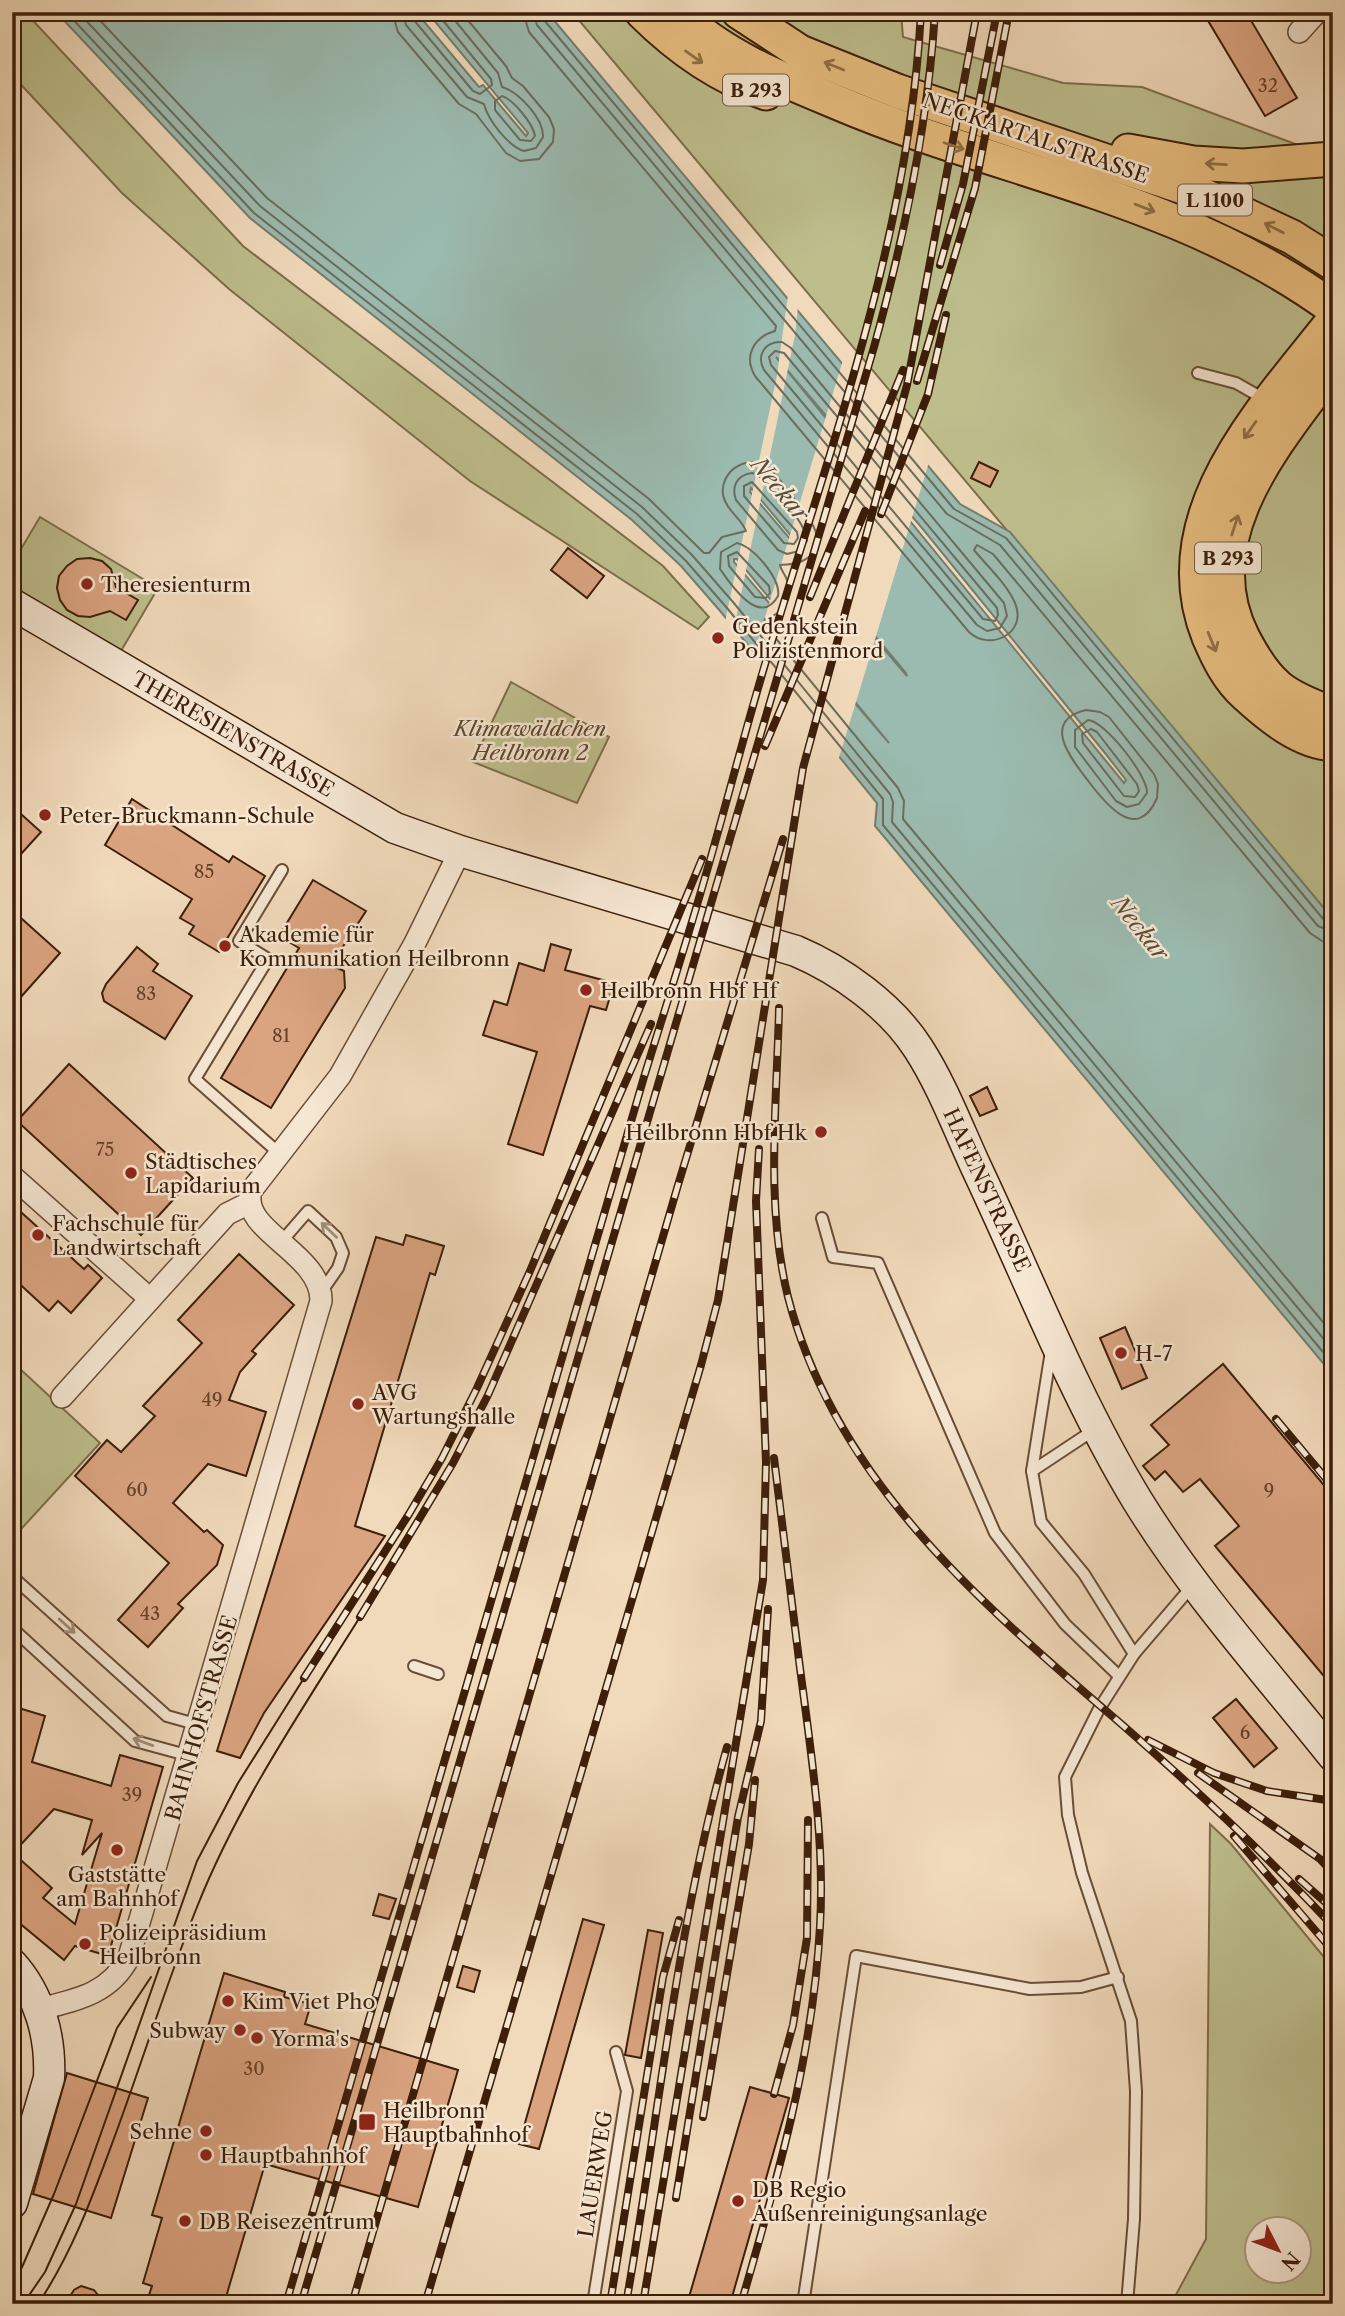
<svg xmlns="http://www.w3.org/2000/svg" width="1345" height="2316" font-family="'Libre Caslon Text',serif">
	<rect width="100%" height="100%" fill="#f1dabb"/>
	<filter id="stains"><feTurbulence type="fractalNoise" baseFrequency=".00286" numOctaves="4"/><feColorMatrix values="0 0 0 0 .2 0 0 0 0 .09 0 0 0 0 .02 0 0 0 .5 -.17"/></filter>
	<radialGradient id="worn" r=".72"><stop offset=".6" stop-color="#630" stop-opacity="0"/><stop offset="1" stop-color="#630" stop-opacity=".3"/></radialGradient>
	<g fill="#bebe8d" stroke="#7d6e4b" stroke-width="2" fill-rule="evenodd">
		<path d="M12,12H25L243,246L663,566L709,617L698,629L470,481L229,289L122,193L12,75Z"/>
		<path d="M572,12H901L903,37L1063,83L1142,87L1333,158V919Z"/>
		<path d="M40,517L158,588L121,651L12,586V564Z"/>
		<path d="M511,682L609,737L577,803L473,762Z"/>
		<path d="M12,1367H18L100,1443L12,1539Z"/>
		<path d="M1210,1824L1231,1844L1333,1968V2304H1171L1206,2239ZM1258,2228H1300V2270H1258Z"/>
	</g>
	<path fill="#9bbbb0" stroke="#757c6d" stroke-width="2" fill-rule="evenodd" d="M56,12H416L479,87L483,85L526,136L528,133L427,12H547L960,504L1010,532L1333,919V1375L875,826L877,803L721,612L681,566L632,520L250,218ZM776,357L922,528L1105,753L1126,780L1124,783ZM751,488L906,673L907,676L750,492ZM734,559H737L889,743L734,562Z"/>
	<g fill="#f1dabb">
		<path d="M788,295L798,306L795,335L733,633L725,622L777,375Z"/>
		<path d="M843,360L929,462L838,761L753,657Z"/>
	</g>
	<g fill="none" stroke-linecap="round" stroke-linejoin="round">
		<g stroke="#6c6c5c" stroke-width="2">
			<path d="M66,12L254,213L637,514L686,561L727,608L883,799V825L1333,1364"/>
			<path d="M78,12L260,206L642,507L692,555L733,602L890,794L893,802L892,822L1333,1350"/>
			<path d="M92,12L267,198L649,499L704,553H709L722,537L746,531C741,518 726,510 723,495C720,473 743,456 762,465C775,470 784,486 792,496C807,514 836,547 800,562C794,565 786,564 780,565C781,571 785,574 787,580C795,599 782,614 765,619L764,624L898,788L904,801L903,819L1333,1334"/>
			<path d="M392,12L398,32L459,104L476,114L506,153L520,161L539,159L553,142L554,129L549,117L523,86L512,78L506,66L461,12"/>
			<path d="M402,12L406,25L467,97L484,104C488,120 508,146 524,151L536,148L543,137C544,119 519,92 502,87L498,73L448,12"/>
			<path d="M411,12L413,19L473,91L480,94L492,85L491,79L436,12"/>
			<path d="M523,12L529,32L776,326L775,331C754,337 743,356 755,376L969,632C990,652 1028,633 1015,603C1007,584 987,566 974,550L977,545L993,554L1310,933L1322,941L1333,942"/>
			<path d="M533,12L537,25L947,514L1000,545L1318,926L1333,932"/>
			<path d="M542,12L544,20L954,509L1006,538L1324,920L1333,923"/>
			<path d="M502,96C514,100 533,124 535,136L531,141L520,140L495,110V101Z"/>
			<path d="M782,342L791,348L1004,603L1007,616L1000,628L987,631L977,625L764,370C756,355 765,341 782,342Z"/>
			<path d="M775,351L784,353L997,608L998,615L995,621L983,619L771,365L769,357Z"/>
			<path d="M752,473C767,476 808,525 807,541L799,551L787,554L778,550L736,500C731,486 737,475 752,473Z"/>
			<path d="M752,482L797,532L798,538L794,544L784,543L744,496V486Z"/>
			<path d="M737,543C754,547 781,579 778,596C760,628 731,585 720,569L721,552Z"/>
			<path d="M737,552L769,586L770,593L766,598L755,597L729,566L728,556Z"/>
			<path d="M1086,710L1100,712L1109,717L1154,774L1158,784L1157,798C1137,844 1105,803 1089,782C1073,761 1039,721 1086,710Z"/>
			<path d="M1088,720C1105,721 1148,776 1147,793L1139,804L1127,807L1116,801L1075,747V730Z"/>
			<path d="M1091,729L1097,732L1137,784L1139,791L1135,797L1124,796L1083,743L1082,734Z"/>
		</g>
	</g>
	<g fill="#dba481" stroke="#3c1e09" stroke-width="2" fill-rule="evenodd">
		<path d="M1219,12H1246L1297,98L1265,116L1207,19Z"/>
		<path d="M979,462L998,471L990,487L971,478Z"/>
		<path d="M568,548L604,576L587,598L551,570Z"/>
		<path d="M90,558L102,561L111,569L116,587L138,600L126,620L110,611L90,617L78,616L67,610L60,600L57,588L59,576L67,566L77,559Z"/>
		<path d="M132,799L229,862L233,856L265,876L219,952L189,934L194,926L180,918L192,899L105,845Z"/>
		<path d="M12,806L41,832L12,864Z"/>
		<path d="M313,880L366,911L331,965L344,971L345,988L271,1108L221,1078L299,948L279,936Z"/>
		<path d="M12,910L60,953L12,1007Z"/>
		<path d="M551,944L571,950L565,970L614,983L606,1010L590,1006L543,1155L508,1144L537,1052L483,1035L494,1001L507,1005L519,963L544,971Z"/>
		<path d="M137,947L158,964L153,971L192,996L165,1039L104,1001L102,993L106,984Z"/>
		<path d="M69,1064L193,1178L141,1235L17,1121Z"/>
		<path d="M987,1087L997,1109L980,1116L970,1096Z"/>
		<path d="M12,1204L84,1269L88,1265L102,1278L71,1313L58,1301L49,1311L12,1277Z"/>
		<path d="M406,1235L444,1246L435,1275L430,1273L355,1526L385,1536L264,1713L240,1758L217,1751L376,1237L403,1245Z"/>
		<path d="M239,1254L294,1305L252,1351L256,1354L240,1372L229,1400L266,1412L246,1476L208,1464L173,1503L204,1532L207,1530L223,1545L217,1565L178,1604L183,1608L148,1647L118,1620L169,1563L75,1476L107,1440L121,1452L155,1416L143,1406L202,1343L178,1320Z"/>
		<path d="M1125,1327L1147,1378L1122,1389L1100,1338Z"/>
		<path d="M1223,1364L1333,1496V1687L1215,1546L1239,1526L1200,1479L1183,1492L1165,1471L1155,1480L1143,1466L1169,1445L1151,1425Z"/>
		<path d="M1236,1699L1277,1748L1254,1767L1213,1718Z"/>
		<path d="M12,1706L45,1716L32,1762L111,1786L120,1755L163,1767L108,1956L75,1946L64,1960L12,1917ZM54,1809L92,1820L82,1855L102,1833L75,1924L43,1898L52,1888L13,1853Z"/>
		<path d="M379,1894L396,1899L389,1919L373,1915Z"/>
		<path d="M583,1919L604,1925L539,2149L519,2144Z"/>
		<path d="M648,1930L663,1933L641,2058L625,2055Z"/>
		<path d="M463,1966L480,1971L474,1992L457,1987Z"/>
		<path d="M224,1973L285,1992L284,1997L311,2004L305,2024L458,2070L418,2207L265,2164L224,2304H146L152,2286L143,2283L162,2218L152,2215Z"/>
		<path d="M67,2073L148,2098L111,2218L33,2194Z"/>
		<path d="M750,2087L789,2098L730,2304H687Z"/>
		<path d="M81,2286L94,2290L105,2304H65L74,2290Z"/>
	</g>
	<g fill="none" stroke-linecap="round" stroke-linejoin="round">
		<defs>
			<g id="lane">
				<path d="M1198,373L1236,383L1266,400"/>
				<path d="M280,1154L195,1079L268,959L239,941L282,870"/>
				<path d="M822,1218L833,1257L878,1263L995,1533L1065,1624L1119,1676"/>
				<path d="M282,1241L308,1211L336,1237L343,1253L338,1268L322,1291"/>
				<path d="M1051,1351L1032,1471L1041,1522L1084,1574L1134,1654L1099,1709L1065,1777L1068,1815L1082,1873L1131,2021L1136,2091L1134,2219L1127,2304"/>
				<path d="M1032,1471L1094,1430"/>
				<path d="M12,1585L16,1580L167,1716L199,1725"/>
				<path d="M12,1628L135,1741L190,1756"/>
				<path d="M1134,1654L1193,1585"/>
				<path d="M414,1666L438,1674"/>
				<path d="M593,2304L627,2091L616,2052"/>
				<path d="M803,2304L856,1956L1030,1989L1081,1987L1118,1977"/>
			</g>
			<g id="street">
				<path d="M1299,32L1317,12"/>
				<path d="M12,1176L150,1299"/>
				<path d="M62,1397L227,1214L249,1203"/>
				<path d="M39,2009C76,2000 110,1994 129,1957L321,1301C322,1253 239,1231 251,1191L340,1076L414,945L460,851"/>
			</g>
			<g id="secondary">
				<path d="M12,604L395,828L460,851L796,951C841,970 891,1006 918,1048C942,1085 958,1128 976,1167C1029,1279 1073,1394 1137,1500C1193,1591 1266,1672 1333,1756"/>
				<path d="M12,1964C40,1995 51,2038 49,2078L12,2203"/>
			</g>
			<g id="primary">
				<path d="M642,12C678,48 717,76 766,93"/>
				<path d="M677,12C719,54 780,79 834,101C1005,174 1179,196 1333,308"/>
				<path d="M739,12L800,52L897,91L1192,190L1292,237L1333,263"/>
				<path d="M1128,151L1193,163L1243,166L1333,159"/>
				<path d="M1333,321C1264,409 1160,515 1209,637C1218,658 1228,679 1246,695C1269,716 1300,742 1333,744"/>
				<path d="M1333,366C1276,443 1192,538 1243,638C1268,686 1283,696 1333,714"/>
			</g>
		</defs>
		<use href="#lane" stroke="#694d36" stroke-width="14"/>
		<use href="#street" stroke="#694d36" stroke-width="24"/>
		<use href="#secondary" stroke="#3c1e09" stroke-width="33"/>
		<use href="#primary" stroke="#3c1e09" stroke-width="37"/>
		<use href="#lane" stroke="#f6e7d3" stroke-width="10"/>
		<use href="#street" stroke="#f6e7d3" stroke-width="21"/>
		<use href="#secondary" stroke="#f6e7d3" stroke-width="30"/>
		<use href="#primary" stroke="#e8bd7e" stroke-width="33"/>
		<g stroke="#3c1e09" stroke-width="2">
			<path d="M12,2290L54,2194L117,2028L151,1977"/>
			<path d="M23,2304L45,2272L76,2204L197,1861L238,1783L304,1678"/>
			<path d="M38,2304C72,2253 92,2198 113,2141C142,2063 166,1984 197,1907C238,1804 301,1711 360,1617"/>
		</g>
		<defs>
			<g id="rail">
				<path d="M940,265L963,184L997,12"/>
				<path d="M917,381L975,188L1009,12"/>
				<path d="M881,514L928,394L946,315"/>
				<path d="M810,597L903,370"/>
				<path d="M765,746L865,511"/>
				<path d="M779,1008C777,1103 765,1204 788,1297C836,1484 988,1609 1127,1729C1199,1792 1267,1856 1333,1926"/>
				<path d="M1276,1419L1333,1487"/>
				<path d="M360,1617L453,1463L488,1395L651,1024"/>
				<path d="M304,1678L409,1514L442,1458L477,1388L530,1271L702,859"/>
				<path d="M1148,1740L1214,1773L1267,1791L1333,1801"/>
				<path d="M1198,1773L1320,1859L1333,1873"/>
				<path d="M1234,1836L1333,1951"/>
				<path d="M1299,1879L1333,1909"/>
				<path d="M774,2094L793,2025L807,1938L808,1820"/>
				<path d="M703,2117L749,1844L755,1780"/>
				<path d="M676,2198L738,1817L761,1721L768,1609"/>
				<path d="M286,2304L644,1077C664,1012 685,947 704,881C729,796 750,710 777,625C838,426 910,223 921,12"/>
				<path d="M301,2304L874,347C904,238 928,125 935,12"/>
				<path d="M352,2304L678,1185L783,839"/>
				<path d="M425,2304L701,1365L718,1300L803,768L907,385L977,12"/>
				<path d="M610,2304L663,1977L679,1920"/>
				<path d="M626,2304C659,2118 676,1928 727,1747"/>
				<path d="M643,2304L763,1580L766,1462L756,1201L759,1149"/>
				<path d="M741,2304C777,2180 813,2056 820,1926C825,1841 811,1753 800,1668C791,1598 783,1528 774,1458"/>
			</g>
		</defs>
		<use href="#rail" stroke="#3c1e09" stroke-width="8"/>
		<use href="#rail" stroke="#f6e7d3" stroke-width="5" stroke-dasharray="16" stroke-linecap="butt"/>
	</g>
	<defs><path id="oneway-shaft" d="M-6 0H5M1.5-3L5.5 0L1.5 3" fill="none" stroke-width="1.6" stroke-linecap="round" stroke-linejoin="round" transform="scale(1.75)"/></defs>
	<g stroke="#926e44">
		<use href="#oneway-shaft" transform="translate(694 57) rotate(35)"/>
		<use href="#oneway-shaft" transform="translate(834 66) rotate(-158)"/>
		<use href="#oneway-shaft" transform="translate(954 146) rotate(18)"/>
		<use href="#oneway-shaft" transform="translate(1216 164) rotate(-177)"/>
		<use href="#oneway-shaft" transform="translate(1145 208) rotate(21)"/>
		<use href="#oneway-shaft" transform="translate(1274 228) rotate(-153)"/>
		<use href="#oneway-shaft" transform="translate(1250 430) rotate(125)"/>
		<use href="#oneway-shaft" transform="translate(1235 525) rotate(-72)"/>
		<use href="#oneway-shaft" transform="translate(1212 642) rotate(68)"/>
	</g>
	<g stroke="#a28d78">
		<use href="#oneway-shaft" transform="translate(329 1230) rotate(-136)"/>
		<use href="#oneway-shaft" transform="translate(67 1626) rotate(42)"/>
		<use href="#oneway-shaft" transform="translate(143 1742) rotate(-160)"/>
	</g>
	<g fill="#8f2418" stroke="#f6e7d3" stroke-width="2.5">
		<circle cx="87" cy="584" r="7"/>
		<circle cx="718" cy="638" r="7"/>
		<circle cx="45" cy="815" r="7"/>
		<circle cx="225" cy="946" r="7"/>
		<circle cx="586" cy="990" r="7"/>
		<circle cx="821" cy="1132" r="7"/>
		<circle cx="131" cy="1173" r="7"/>
		<circle cx="38" cy="1235" r="7"/>
		<circle cx="1121" cy="1353" r="7"/>
		<circle cx="358" cy="1404" r="7"/>
		<circle cx="117" cy="1850" r="7"/>
		<circle cx="85" cy="1944" r="7"/>
		<circle cx="228" cy="2001" r="7"/>
		<circle cx="240" cy="2030" r="7"/>
		<circle cx="257" cy="2038" r="7"/>
		<rect x="358" y="2113" width="18" height="18" rx="3.5"/>
		<circle cx="206" cy="2131" r="7"/>
		<circle cx="206" cy="2155" r="7"/>
		<circle cx="738" cy="2201" r="7"/>
		<circle cx="185" cy="2221" r="7"/>
	</g>
	<g text-anchor="middle" dominant-baseline="central" stroke-width="5" stroke-linejoin="round" paint-order="stroke">
		<g font-size="18" fill="#644027">
			<text x="1268" y="86">32</text>
			<text x="204" y="872">85</text>
			<text x="146" y="994">83</text>
			<text x="281" y="1036">81</text>
			<text x="105" y="1150">75</text>
			<text x="212" y="1400">49</text>
			<text x="137" y="1490">60</text>
			<text x="1269" y="1491">9</text>
			<text x="150" y="1614">43</text>
			<text x="1245" y="1733">6</text>
			<text x="132" y="1795">39</text>
			<text x="254" y="2069">30</text>
		</g>
		<g fill="#f6e7d3" stroke="#745a46" stroke-width="2">
			<rect x="723" y="74.5" width="66" height="31" rx="5"/>
			<rect x="1178" y="184.5" width="74" height="31" rx="5"/>
			<rect x="1195" y="542.5" width="66" height="31" rx="5"/>
		</g>
		<g font-size="19" font-weight="bold" fill="#3c1e09">
			<text x="756" y="90">B 293</text>
			<text x="1215" y="200">L 1100</text>
			<text x="1228" y="558">B 293</text>
		</g>
		<g font-size="21" fill="#3c1e09" stroke="#f6e7d3">
			<text transform="translate(1036 138) rotate(19)">NECKARTALSTRASSE</text>
			<text transform="translate(233 734) rotate(30)">THERESIENSTRASSE</text>
			<text transform="translate(987 1190) rotate(65)">HAFENSTRASSE</text>
			<text transform="translate(201 1718) rotate(-74)">BAHNHOFSTRASSE</text>
			<text transform="translate(595 2174) rotate(-81)">LAUERWEG</text>
		</g>
		<g font-size="21" fill="#3c1e09" stroke="#f6e7d3" text-anchor="start">
			<text x="101" y="584">Theresienturm</text>
			<text x="732" y="626">Gedenkstein<tspan x="732" dy="24">Polizistenmord</tspan></text>
			<text x="59" y="815">Peter-Bruckmann-Schule</text>
			<text x="239" y="934">Akademie für<tspan x="239" dy="24">Kommunikation Heilbronn</tspan></text>
			<text x="600" y="990">Heilbronn Hbf Hf</text>
			<text x="807" y="1132" text-anchor="end">Heilbronn Hbf Hk</text>
			<text x="145" y="1161">Städtisches<tspan x="145" dy="24">Lapidarium</tspan></text>
			<text x="52" y="1223">Fachschule für<tspan x="52" dy="24">Landwirtschaft</tspan></text>
			<text x="1135" y="1353">H-7</text>
			<text x="372" y="1392">AVG<tspan x="372" dy="24">Wartungshalle</tspan></text>
			<text x="117" y="1874" text-anchor="middle">Gaststätte<tspan x="117" dy="24">am Bahnhof</tspan></text>
			<text x="99" y="1932">Polizeipräsidium<tspan x="99" dy="24">Heilbronn</tspan></text>
			<text x="242" y="2001">Kim Viet Pho</text>
			<text x="226" y="2030" text-anchor="end">Subway</text>
			<text x="271" y="2038">Yorma's</text>
			<text x="383" y="2110">Heilbronn<tspan x="383" dy="24">Hauptbahnhof</tspan></text>
			<text x="192" y="2131" text-anchor="end">Sehne</text>
			<text x="220" y="2155">Hauptbahnhof</text>
			<text x="752" y="2189">DB Regio<tspan x="752" dy="24">Außenreinigungsanlage</tspan></text>
			<text x="199" y="2221">DB Reisezentrum</text>
		</g>
		<g font-size="21" font-style="italic" fill="#5c462a" stroke="#f6e7d3">
			<text x="530" y="728">Klimawäldchen<tspan x="530" dy="24">Heilbronn 2</tspan></text>
		</g>
		<g font-size="23" font-style="italic" fill="#584d3b" stroke="#f6e7d3">
			<text transform="translate(780 489) rotate(50)">Neckar</text>
			<text transform="translate(1140 928) rotate(51)">Neckar</text>
		</g>
	</g>
	<rect width="1345" height="2316" fill="none" stroke="#f1dabb" stroke-width="42"/>
	<rect x="14" y="14" width="1317" height="2288" fill="none" stroke="#3c1e09" stroke-width="3.5"/>
	<rect x="21" y="21" width="1303" height="2274" fill="none" stroke="#3c1e09" stroke-width="2"/>
	<g transform="translate(1278 2250) rotate(132)"><circle r="33" fill="#f6e7d3" stroke="#ac9782" stroke-width="2"/>
	<path d="M0-5L12 26L0 18L-12 26Z" fill="#8f2418"/>
	<text y="-10" font-size="19" font-weight="bold" text-anchor="middle" fill="#3c1e09">N</text>
	</g>
	<rect width="100%" height="100%" filter="url(#stains)"/>
	<rect width="100%" height="100%" fill="url(#worn)"/>
</svg>
